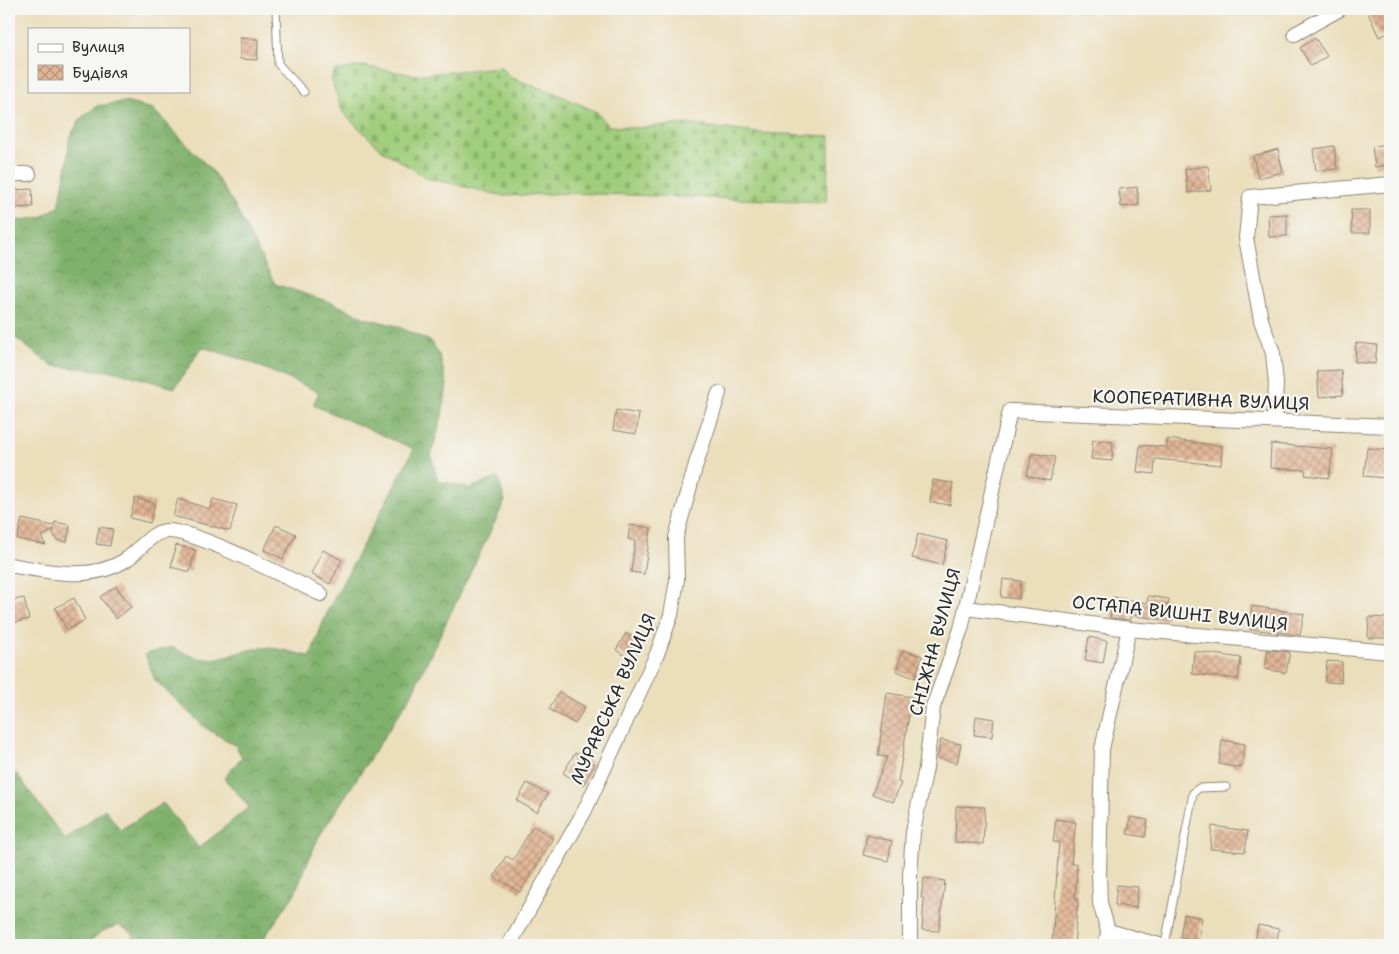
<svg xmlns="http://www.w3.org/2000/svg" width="1399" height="954" font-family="'Shantell Sans',sans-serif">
	<defs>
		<pattern id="forest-crowns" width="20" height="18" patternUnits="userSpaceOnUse" patternTransform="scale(1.25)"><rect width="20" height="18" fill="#80b16c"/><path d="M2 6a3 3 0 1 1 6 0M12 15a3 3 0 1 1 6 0" fill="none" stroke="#699059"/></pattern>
		<pattern id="cemetery-stones" width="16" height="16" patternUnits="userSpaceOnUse" patternTransform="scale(1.25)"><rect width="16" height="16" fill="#a0ce7c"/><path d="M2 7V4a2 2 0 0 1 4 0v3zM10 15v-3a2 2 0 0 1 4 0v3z" fill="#8ab16b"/></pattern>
		<pattern id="building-cross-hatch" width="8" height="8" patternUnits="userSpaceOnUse" patternTransform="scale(1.25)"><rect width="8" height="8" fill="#e1b594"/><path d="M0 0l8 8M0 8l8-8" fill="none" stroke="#b79379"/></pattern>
	</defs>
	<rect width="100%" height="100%" fill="#f6f6f2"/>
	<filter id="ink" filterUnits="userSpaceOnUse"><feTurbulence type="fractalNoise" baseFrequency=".02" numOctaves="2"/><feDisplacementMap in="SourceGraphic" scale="10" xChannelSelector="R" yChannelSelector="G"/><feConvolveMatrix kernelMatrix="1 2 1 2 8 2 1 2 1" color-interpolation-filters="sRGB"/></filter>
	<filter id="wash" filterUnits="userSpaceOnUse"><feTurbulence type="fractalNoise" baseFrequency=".0096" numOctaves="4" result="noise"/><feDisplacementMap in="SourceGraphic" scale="20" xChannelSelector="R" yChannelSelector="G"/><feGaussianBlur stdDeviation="1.12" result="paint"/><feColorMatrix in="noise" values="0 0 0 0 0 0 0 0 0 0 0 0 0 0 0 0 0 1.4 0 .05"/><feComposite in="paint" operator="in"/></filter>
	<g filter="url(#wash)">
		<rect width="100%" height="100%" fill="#ebdebb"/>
		<path fill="url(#forest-crowns)" stroke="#566e4c" d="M124,102L153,109L213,172L232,201L275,284L333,303L365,318L397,326L432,342L440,357L447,385L442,415L431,456L438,481L470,488L498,478L505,501L410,697L318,838L294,895L259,945H133V933L118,925L101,932L85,945H9V778L17,774L65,840L105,809L120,830L163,803L199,848L249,807L224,778L242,757L235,745L204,727L155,680L145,654L172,647C214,670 219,654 261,648C275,646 295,654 310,656L328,610L414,449L313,405L319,392L247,361L202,347L175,388L118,372L52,366L9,333V222L41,217L59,206L68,160L69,139L80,119L97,106Z"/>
		<path fill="url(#cemetery-stones)" stroke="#667c54" d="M362,66L415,75L501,67L511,78L555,93L597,112L609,126L636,128L687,124L758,133L830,136L826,202L569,193L504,196L427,178L382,150L343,113L331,79L335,71Z"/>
		<g id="blocks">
			<g fill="url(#building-cross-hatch)">
				<path d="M1378,9H1390V32L1379,37L1368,13Z"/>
				<path d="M240,38L258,39L257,60L240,59Z"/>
				<path d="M1315,38L1327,56L1311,66L1300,48Z"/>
				<path d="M1390,143V164L1375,167L1372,147Z"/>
				<path d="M1334,146L1337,169L1316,171L1313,149Z"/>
				<path d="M1278,149L1283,172L1258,178L1253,156Z"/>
				<path d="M1208,166L1211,190L1188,193L1185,169Z"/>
				<path d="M1137,187L1139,205L1121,207L1119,189Z"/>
				<path d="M32,189L33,207L14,208V190Z"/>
				<path d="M1351,210H1370V233H1352Z"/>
				<path d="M1287,214V236L1269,237L1268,215Z"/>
				<path d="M1356,343L1377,345L1375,364L1355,362Z"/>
				<path d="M1341,370L1343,395L1319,397L1317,371Z"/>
				<path d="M616,410L639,414L636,434L613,430Z"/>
				<path d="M1167,439L1222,446L1221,465L1155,459L1154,474L1137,472L1140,445L1167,447Z"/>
				<path d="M1093,440L1113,442L1112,461L1091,459Z"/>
				<path d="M1271,444L1333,449L1329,478L1305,475L1306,470L1270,468Z"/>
				<path d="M1367,448L1387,450L1385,478L1364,476Z"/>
				<path d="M1032,453L1055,457L1050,481L1027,476Z"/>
				<path d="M933,480L953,483L950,505L930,502Z"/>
				<path d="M135,498L155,503L150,523L130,518Z"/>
				<path d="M178,499L210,509L213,499L237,505L230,531L173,516Z"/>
				<path d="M22,519L54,526L55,522L70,525L67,542L57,540L53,534L54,529L41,537L46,545L17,539Z"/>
				<path d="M276,525L296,534L283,559L264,550Z"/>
				<path d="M630,525L651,528L644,574L631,572L635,541L628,539Z"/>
				<path d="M99,527L113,529L110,546L96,544Z"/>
				<path d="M918,534L948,541L942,565L912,558Z"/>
				<path d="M176,545L195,550L190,572L171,567Z"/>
				<path d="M323,550L342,560L330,584L311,574Z"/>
				<path d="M1003,579L1021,581L1019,599L1001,597Z"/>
				<path d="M116,586L131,607L116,619L100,597Z"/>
				<path d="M1148,596L1169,599L1166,620L1130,615V620L1110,618L1113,597L1147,603Z"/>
				<path d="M24,598L29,619L9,624V601Z"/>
				<path d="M74,598L85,620L67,630L55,608Z"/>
				<path d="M1252,606L1304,614L1300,635L1249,629Z"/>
				<path d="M1369,617L1390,618L1389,638H1368Z"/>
				<path d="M626,633L643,643L632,660L616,650Z"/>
				<path d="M1089,637L1107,641L1103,663L1085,660Z"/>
				<path d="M903,650L922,656L915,678L896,671Z"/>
				<path d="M1268,650L1290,652L1286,673L1265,669Z"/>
				<path d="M1194,651L1241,658L1238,679L1192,674Z"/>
				<path d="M1327,661L1342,662L1341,683L1325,682Z"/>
				<path d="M559,692L585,707L575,724L549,709Z"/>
				<path d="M887,693L912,697L898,782L901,783L893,802L872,794L887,757L878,756Z"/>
				<path d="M976,716L994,719L992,737L974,735Z"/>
				<path d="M941,740L961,744L957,763L937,758Z"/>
				<path d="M1222,740L1245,744L1241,768L1219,764Z"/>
				<path d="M575,753L595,764L583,785L563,773Z"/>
				<path d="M527,783L548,794L537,812L517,801Z"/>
				<path d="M956,806L985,807L983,844L955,842Z"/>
				<path d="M1131,817L1148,820L1145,837L1127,834Z"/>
				<path d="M1056,819L1076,822L1071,863L1077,864L1075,899H1078L1074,945H1052L1059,842H1053Z"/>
				<path d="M533,826L553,838L520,892L494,877L506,856L513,860Z"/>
				<path d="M1212,826L1248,831L1245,852L1210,849Z"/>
				<path d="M867,835L892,841L888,861L863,855Z"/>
				<path d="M924,878L945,881L939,931L922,930L924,898H921Z"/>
				<path d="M1117,885L1138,887L1136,908L1115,905Z"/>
				<path d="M1184,914L1202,918L1198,940L1180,937Z"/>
				<path d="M1258,925L1279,929L1276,945H1254Z"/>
			</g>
		</g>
	</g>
	<g filter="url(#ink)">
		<use href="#blocks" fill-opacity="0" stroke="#8b8473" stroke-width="1"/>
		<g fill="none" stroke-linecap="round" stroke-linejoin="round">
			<defs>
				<g id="lane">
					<path d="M276,9L278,64L304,92"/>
					<path d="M1165,945L1193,793L1199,788L1226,787"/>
				</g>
				<g id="street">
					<path d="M1295,34L1340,9"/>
					<path d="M9,174H29"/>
					<path d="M1274,420L1276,384L1273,353L1261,320L1246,238L1250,197L1390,184"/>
					<path d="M9,565C48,571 91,583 127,559C139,551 151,532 166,531C194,529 291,580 321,594"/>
					<path d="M966,608L1129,629L1390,652"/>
					<path d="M1108,931L1159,945"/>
					<path d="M509,945L585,810L657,654L671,615L677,580L676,537L696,464L719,393"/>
					<path d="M910,945V876L913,832L926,768L933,707L961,629L1010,411L1390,426"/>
					<path d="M1106,945L1108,931L1100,903L1099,874L1102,749L1129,629"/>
				</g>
			</defs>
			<use href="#lane" stroke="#8b8473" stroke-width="9"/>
			<use href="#street" stroke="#8b8473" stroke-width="16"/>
			<use href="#lane" stroke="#fff" stroke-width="7"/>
			<use href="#street" stroke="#fff" stroke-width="14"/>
		</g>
	</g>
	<g text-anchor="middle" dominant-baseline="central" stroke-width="4.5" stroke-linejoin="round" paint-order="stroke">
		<g font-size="18" fill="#2b2b2b" stroke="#f6f6f2">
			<text transform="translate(1201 400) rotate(2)">КООПЕРАТИВНА ВУЛИЦЯ</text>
			<text transform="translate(1180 613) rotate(6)">ОСТАПА ВИШНІ ВУЛИЦЯ</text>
			<text transform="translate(935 642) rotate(-75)">СНІЖНА ВУЛИЦЯ</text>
			<text transform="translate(613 699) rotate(-66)">МУРАВСЬКА ВУЛИЦЯ</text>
		</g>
	</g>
	<rect width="1399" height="954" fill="none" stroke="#f6f6f2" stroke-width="30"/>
	<rect x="28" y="28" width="162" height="65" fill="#f6f6f2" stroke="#a5a5a2"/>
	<rect x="38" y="44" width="25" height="8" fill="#ffffff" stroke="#a5a5a2"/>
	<text x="72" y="52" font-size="15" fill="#2b2b2b">Вулиця</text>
	<rect x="38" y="65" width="25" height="15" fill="url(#building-cross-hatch)" stroke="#a5a5a2"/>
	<text x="72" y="78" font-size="15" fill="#2b2b2b">Будівля</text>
</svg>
